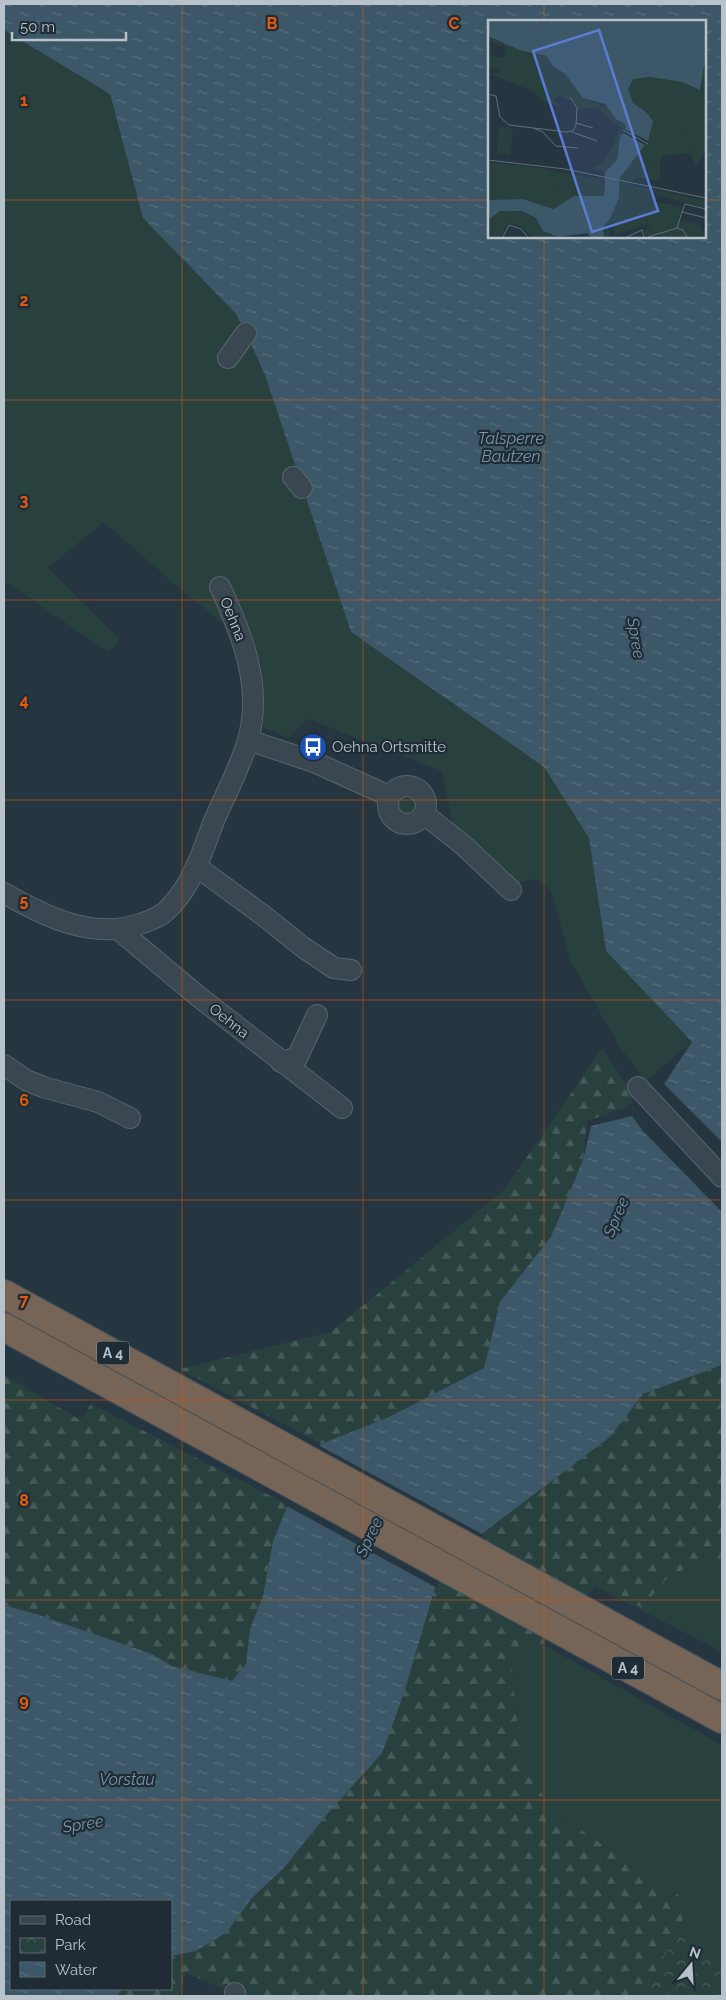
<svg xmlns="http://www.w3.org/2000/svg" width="726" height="2000" font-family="Raleway,sans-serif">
	<defs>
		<pattern id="forest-firs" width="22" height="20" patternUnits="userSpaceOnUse" patternTransform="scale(1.25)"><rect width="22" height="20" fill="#28413f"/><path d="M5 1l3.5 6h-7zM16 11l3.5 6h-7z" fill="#455b59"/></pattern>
		<pattern id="park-crowns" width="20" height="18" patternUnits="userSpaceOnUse" patternTransform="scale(1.25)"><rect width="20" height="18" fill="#28413f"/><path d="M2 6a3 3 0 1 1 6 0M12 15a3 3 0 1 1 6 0" fill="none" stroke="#455b59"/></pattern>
		<pattern id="water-ripples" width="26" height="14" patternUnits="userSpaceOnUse" patternTransform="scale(1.25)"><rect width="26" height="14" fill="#3c5768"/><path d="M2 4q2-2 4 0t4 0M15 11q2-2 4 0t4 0" fill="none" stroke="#566e7c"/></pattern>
	</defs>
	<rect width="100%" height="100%" fill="#263640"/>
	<g fill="#28413f">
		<path d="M4,30L110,94L143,218L236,314L265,375L351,632L544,767L589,838L606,951L692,1042L646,1081L620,1047L571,962L551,890L535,879L513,885L453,827L442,771L308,719L288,738L260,726L248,643L184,592L104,522L48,567L120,639L109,652L4,581Z"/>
		<circle cx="407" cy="805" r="11"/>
		<path d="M722,1558V1652L595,1586L599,1580L642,1608L668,1577L703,1561Z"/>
		<path d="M520,1642L542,1644L722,1745V1996H645L690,1904L661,1882L554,1813L526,1768L516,1714L512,1670Z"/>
	</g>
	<g fill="url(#forest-firs)">
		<path d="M602,1049L635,1097L628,1107L587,1121L583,1160L552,1235L500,1302L484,1368L389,1417L321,1444L180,1369L331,1332L504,1190Z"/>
		<path d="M722,1365V1558L703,1561L668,1577L642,1608L599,1581L560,1631L542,1644L520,1643L512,1670L516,1714L526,1768L554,1813L661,1882L690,1904L645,1996H235V1993L185,1973L180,1996H117L122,1989H171V1956L196,1951L226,1933L252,1898L283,1869L329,1812L404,1693L442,1564L610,1437L643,1394Z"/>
		<path d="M4,1375L80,1420L91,1404L288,1505L273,1541L263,1596L250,1629L246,1664L232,1681L172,1666L152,1654L39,1615L4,1605Z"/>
	</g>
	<path fill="url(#park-crowns)" d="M675,1934L722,1961V1996H646Z"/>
	<g fill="url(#water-ripples)" fill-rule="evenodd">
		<path d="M4,4H722V1142L664,1084L692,1042L606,951L589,838L544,767L351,632L265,375L246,333L236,314L143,218L110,94L4,30ZM490,21H705V236H490Z"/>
		<path d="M632,1116L643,1131L722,1212V1365L643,1394L610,1437L442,1564L404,1693L382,1753L329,1812L283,1869L252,1898L226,1933L196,1951L171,1956V1901H11V1989H122L117,1996H4V1605L39,1615L152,1654L172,1666L232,1681L246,1664L250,1629L263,1596L273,1541L296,1485L321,1444L389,1417L484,1368L500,1302L552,1235L583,1160L591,1126Z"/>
	</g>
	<path fill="#263640" d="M318,1445L484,1535L444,1566L437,1588L285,1505L294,1483Z"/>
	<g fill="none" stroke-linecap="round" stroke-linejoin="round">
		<defs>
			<g id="minor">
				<path d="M228,358L246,333"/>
				<path d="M293,477L302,488"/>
				<path d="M248,740L314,762L389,796"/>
				<circle cx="407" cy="805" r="19"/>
				<path d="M424,814L463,845L511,890"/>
				<path d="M196,866L264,916L304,948L334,968L351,970"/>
				<path d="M4,893C46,917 94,941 143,923C151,920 160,917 166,911C192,887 202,852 214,821C225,795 240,768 248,740C263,687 242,634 220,587"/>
				<path d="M119,930L199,997L342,1108"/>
				<path d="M281,1062L297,1058L317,1015"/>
				<path d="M4,1065L26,1080L43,1087L98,1102L130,1118"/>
				<path d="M638,1087L722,1177"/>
				<path d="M235,1996V1993"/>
			</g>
			<g id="highway">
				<path d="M4,1294L722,1686"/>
				<path d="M4,1327L722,1719"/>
			</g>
		</defs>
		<use href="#minor" stroke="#58656d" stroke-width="22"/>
		<use href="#highway" stroke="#45525a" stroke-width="30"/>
		<use href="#minor" stroke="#3a4750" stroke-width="20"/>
		<use href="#highway" stroke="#766457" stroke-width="28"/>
	</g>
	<path fill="none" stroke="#e8590c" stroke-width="1" stroke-opacity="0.55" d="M182,4V1996M363,4V1996M544,4V21M4,200H490M705,200H722M544,236V1996M4,400H722M4,600H722M4,800H722M4,1000H722M4,1200H722M4,1400H722M4,1600H722M4,1800H722"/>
	<defs>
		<symbol id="bus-disc" viewBox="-11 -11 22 22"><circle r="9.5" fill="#1a4fb4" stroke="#1f2c35"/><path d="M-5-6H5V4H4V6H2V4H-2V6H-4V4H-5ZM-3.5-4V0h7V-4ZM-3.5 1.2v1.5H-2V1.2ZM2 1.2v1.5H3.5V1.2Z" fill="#fff"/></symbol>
	</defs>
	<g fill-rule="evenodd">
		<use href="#bus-disc" x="297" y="731" width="32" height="32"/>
	</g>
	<g text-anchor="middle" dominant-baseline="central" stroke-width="4.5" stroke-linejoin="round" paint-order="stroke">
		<g fill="#1f2c35" stroke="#89959d" stroke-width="1">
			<rect x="97" y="1341.5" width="32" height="23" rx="4"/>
			<rect x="612" y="1656.5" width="32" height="23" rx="4"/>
		</g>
		<g font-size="14" font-weight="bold" fill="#b7c2ca">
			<text x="113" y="1353">A 4</text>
			<text x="628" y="1668">A 4</text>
		</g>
		<g font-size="15" fill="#b7c2ca" stroke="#1f2c35">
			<text transform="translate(233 619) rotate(68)">Oehna</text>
			<text transform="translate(229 1021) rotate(38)">Oehna</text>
		</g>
		<g font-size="15" fill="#b7c2ca" stroke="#1f2c35" text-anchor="start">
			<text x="332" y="747">Oehna Ortsmitte</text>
		</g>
		<g font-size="16" font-style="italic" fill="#7897ac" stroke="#1f2c35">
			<text x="511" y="438">Talsperre<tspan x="511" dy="18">Bautzen</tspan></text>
			<text transform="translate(636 638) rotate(81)">Spree</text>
			<text transform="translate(616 1217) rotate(-67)">Spree</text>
			<text transform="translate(369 1537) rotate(-64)">Spree</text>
			<text x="127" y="1779">Vorstau</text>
			<text transform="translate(83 1824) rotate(-9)">Spree</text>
		</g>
	</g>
	<g transform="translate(488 20)">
		<rect width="218" height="218" fill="#263640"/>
		<path d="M0,16L31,30L58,36L65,46L77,54L95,78L123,89L128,99L138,105L135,110L108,88L90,89L87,82L70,75L66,81L74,87L52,80L47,72L0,53H11L13,50L0,47V35L16,38L19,28L0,21ZM21,106L25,111L22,135L9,134L10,109ZM195,107L199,125L205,123L209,126L205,133L173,136L178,110ZM0,142L62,149L66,166L64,171L0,170ZM172,145V161L146,157L161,146ZM141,164L217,181V188L167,174L165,178L167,182L194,187L190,200L212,205L217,217H173L171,213L157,217L163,208L159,204L164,183L149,179Z" fill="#28413f"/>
		<path d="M217,41V131L208,145L201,131L205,133L209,126L205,123L199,126L195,107L178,111L172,145L161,146L141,164L149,179L164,183L159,204L127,215L125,204H120L121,217H116L115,207L122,199L131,178V159L160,121L158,92L145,83L140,69L145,59L162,57L194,62L212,70ZM131,108L135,111L131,115L129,140L117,152L102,149L114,142L126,124ZM62,151L115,159L116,176H86L65,189L35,179L0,180V170L9,165L64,171L66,166ZM18,190L42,194L52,202L54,210L71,217H44L35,207L24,203L18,205L13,217H0L3,195Z" fill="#28413f"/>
		<path d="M163,186L192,192L187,208L157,217L155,210L163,208Z" fill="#28413f"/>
		<path d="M0,0H217V41L212,70L194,62L162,57L145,59L140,69L145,83L158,92L165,101L160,121L137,109L138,105L128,99L117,84L95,78L77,54L65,46L58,36L31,30L0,16ZM135,113L157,125L131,159V178L122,199L115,207L116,217H103L99,213L71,217L55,211L47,197L33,191H12L0,200V180L35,179L65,189L86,176H116L117,152L129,140L132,115Z" fill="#3c5768"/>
		<path fill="none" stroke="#606e77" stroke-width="1" d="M0,74L8,76L12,97L21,105L78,112L85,111L88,105L89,88L82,77M88,103L105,108M45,108L55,112L68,126L90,128M135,110L160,124M84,112L109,121M0,140L77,149L218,178M194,192L197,184L218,189M189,208L194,192L218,198M15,217L21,205L33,209L40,217M139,217L154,210L156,217M160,217L189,208L195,210L199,217"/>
		<path fill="#5b7cd2" fill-opacity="0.15" stroke="#5b7cd2" stroke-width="2.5" d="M111,10L170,191L104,212L45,31Z"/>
		<rect width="218" height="218" fill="none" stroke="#b7c2ca" stroke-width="2.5"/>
	</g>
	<g font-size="16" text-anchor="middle" font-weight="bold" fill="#e8590c" stroke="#1f2c35" stroke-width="4.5" stroke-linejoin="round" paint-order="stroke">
		<text x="272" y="29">B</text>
		<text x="454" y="29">C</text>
		<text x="24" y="106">1</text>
		<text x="24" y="306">2</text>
		<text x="24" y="506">3</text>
		<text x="24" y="706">4</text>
		<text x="24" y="906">5</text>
		<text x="24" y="1106">6</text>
		<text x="24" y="1306">7</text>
		<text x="24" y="1506">8</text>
		<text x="24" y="1706">9</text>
	</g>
	<rect width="726" height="2000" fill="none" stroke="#b7c2ca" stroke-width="10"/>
	<rect x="10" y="1900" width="162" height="90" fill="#1f2c35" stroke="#5c6871"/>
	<rect x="20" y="1916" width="25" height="8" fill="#3a4750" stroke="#5c6871"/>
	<text x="55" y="1925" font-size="15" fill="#b7c2ca">Road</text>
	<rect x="20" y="1938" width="25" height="15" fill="url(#park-crowns)" stroke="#5c6871"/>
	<text x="55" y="1950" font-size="15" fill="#b7c2ca">Park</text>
	<rect x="20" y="1962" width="25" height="15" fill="url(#water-ripples)" stroke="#5c6871"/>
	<text x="55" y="1975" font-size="15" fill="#b7c2ca">Water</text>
	<g transform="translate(691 1965) rotate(18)" stroke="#1f2c35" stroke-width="4" paint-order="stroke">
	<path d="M0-4L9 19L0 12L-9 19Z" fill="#b7c2ca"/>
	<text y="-8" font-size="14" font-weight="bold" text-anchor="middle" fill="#b7c2ca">N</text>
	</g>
	<path d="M12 32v8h114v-8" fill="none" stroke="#b7c2ca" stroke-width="2.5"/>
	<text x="20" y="32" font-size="15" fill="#b7c2ca" stroke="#1f2c35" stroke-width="4" paint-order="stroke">50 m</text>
</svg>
